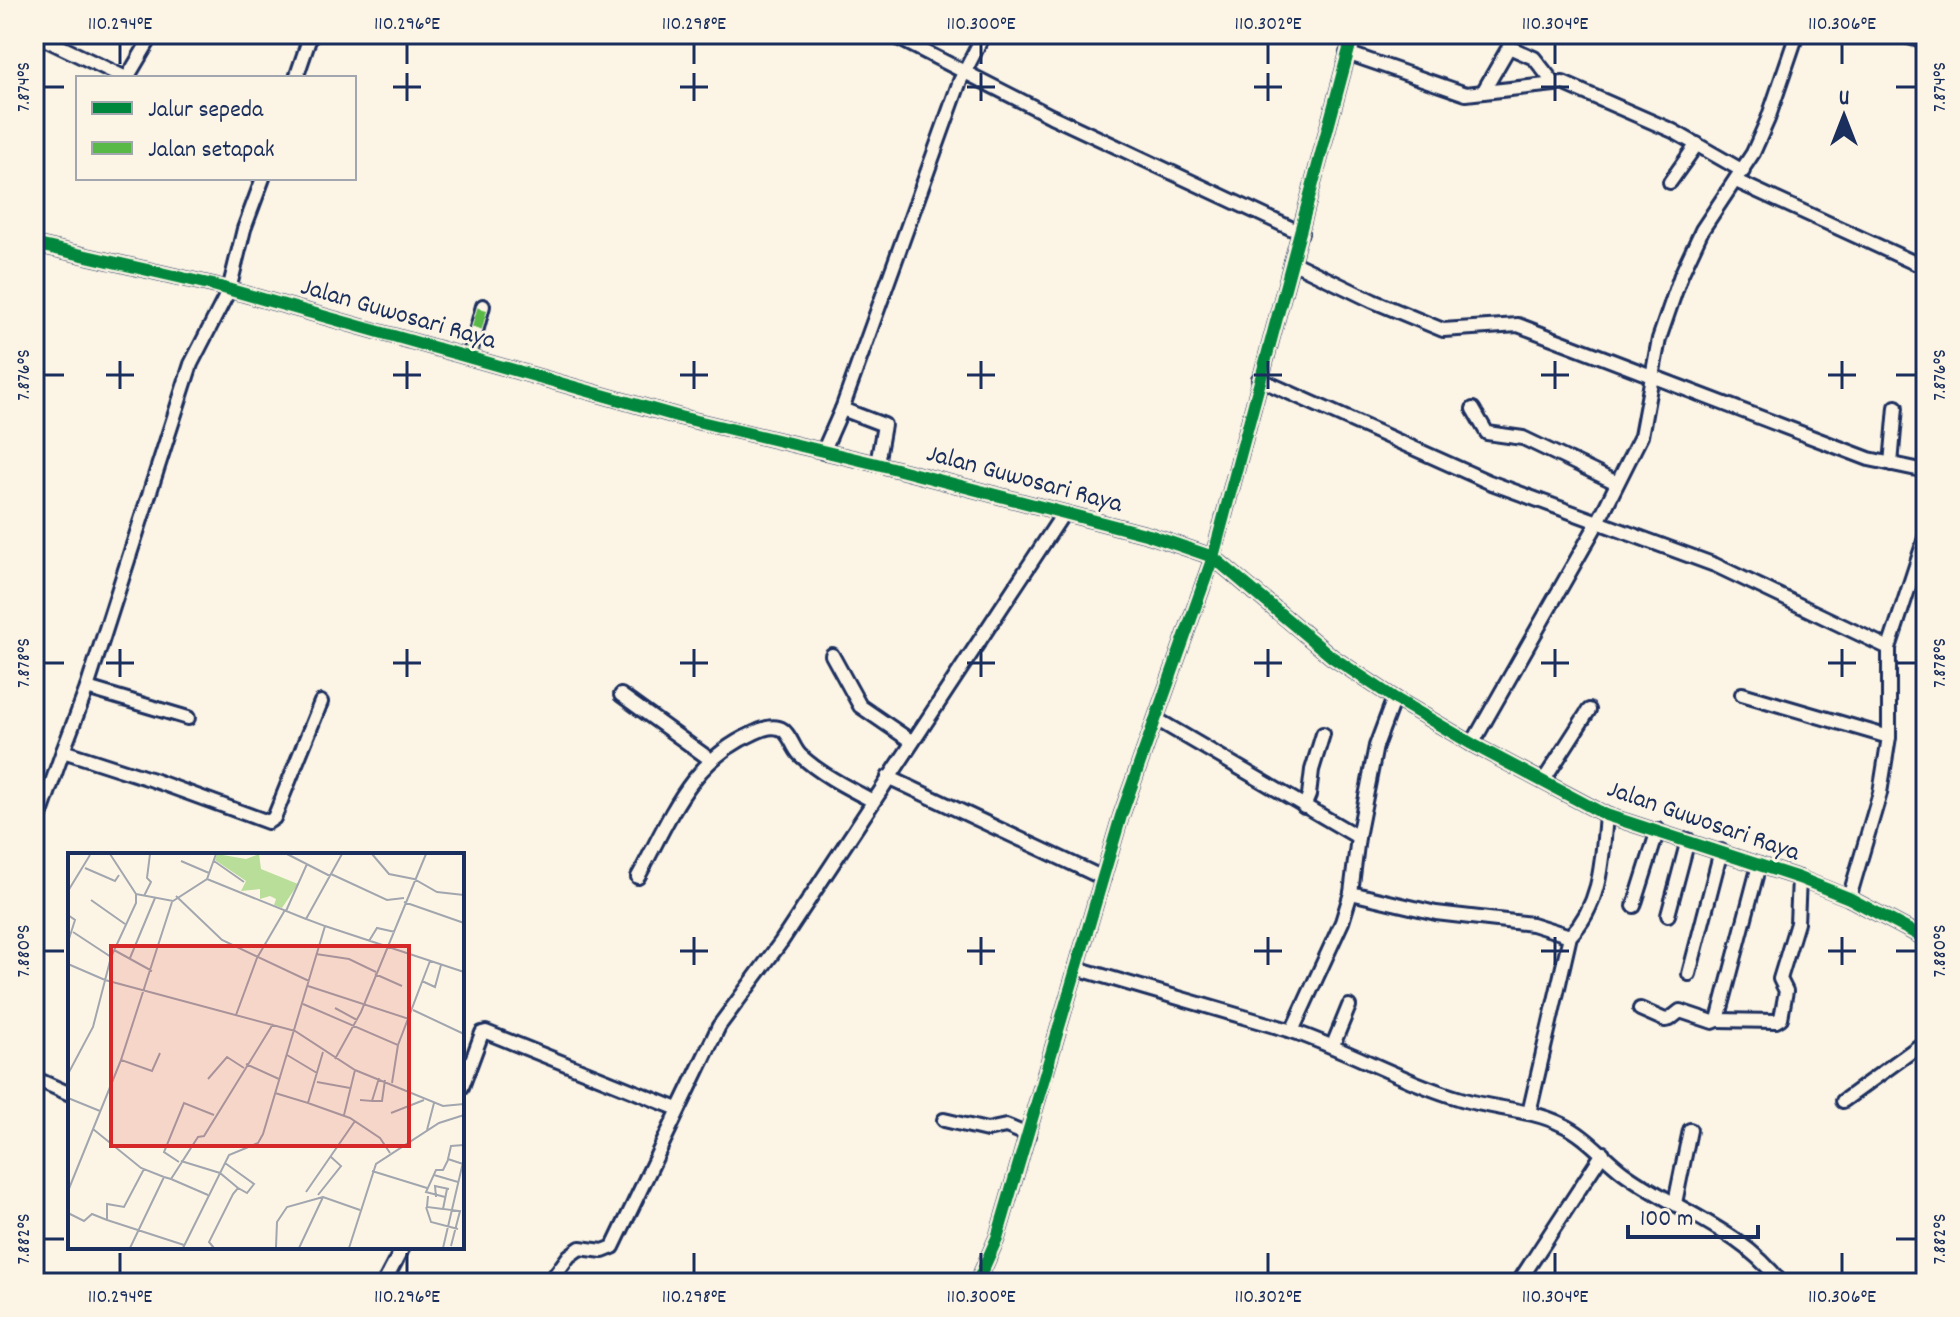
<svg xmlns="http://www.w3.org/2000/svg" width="1960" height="1317" font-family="Dekko,sans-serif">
	<rect width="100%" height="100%" fill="#fcf5e5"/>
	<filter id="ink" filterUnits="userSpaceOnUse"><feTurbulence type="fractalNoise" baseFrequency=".0125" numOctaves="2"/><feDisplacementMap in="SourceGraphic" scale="16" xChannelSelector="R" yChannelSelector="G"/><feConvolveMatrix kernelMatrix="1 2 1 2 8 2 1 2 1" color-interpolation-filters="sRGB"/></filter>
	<g filter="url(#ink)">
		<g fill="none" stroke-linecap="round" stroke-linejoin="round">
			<defs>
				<g id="minor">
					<path d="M34,34L126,78"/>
					<path d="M890,34L1051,116L1301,233"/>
					<path d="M1899,34L1926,42"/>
					<path d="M1347,53L1466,94L1563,83L1673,131L1743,171"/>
					<path d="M127,78L153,34"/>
					<path d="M296,78L311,34"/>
					<path d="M1483,92L1509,47L1534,58L1553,82"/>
					<path d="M263,178L244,229L229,290L191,364L87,688L63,751L153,780L268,822L274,818L321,702"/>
					<path d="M1736,181L1915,263"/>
					<path d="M1670,182L1697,144"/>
					<path d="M34,244L213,285L680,417L877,464L1149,535L1213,557L1332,657L1394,698L1472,744L1606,815L1799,878L1849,898L1926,939"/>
					<path d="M1292,262L1373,301L1443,330L1518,325L1869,459L1926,471"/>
					<path d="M469,357L483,306"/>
					<path d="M1259,379L1489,482L1715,565L1889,648V737L1880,793L1849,898"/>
					<path d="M842,409L884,425L877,464"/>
					<path d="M1473,409L1487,433L1523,438L1617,483"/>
					<path d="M823,452L842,409L960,81L984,34"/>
					<path d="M1891,464L1896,407"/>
					<path d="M1889,648L1926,535"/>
					<path d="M832,655L860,706L911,741"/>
					<path d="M87,688L188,718"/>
					<path d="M1742,694L1889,737"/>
					<path d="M621,695L711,760"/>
					<path d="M1156,719L1358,837"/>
					<path d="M1472,744L1598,522L1641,436L1659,339L1681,275L1702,230L1753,153L1768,119L1797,34"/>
					<path d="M888,777L1103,878"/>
					<path d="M1544,780L1589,710"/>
					<path d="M1304,807L1309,795L1312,770L1323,734"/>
					<path d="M34,833L63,751"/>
					<path d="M638,877C670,819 689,761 754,733C762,729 774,724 783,730C791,736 793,748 800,755C820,774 848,788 873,801"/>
					<path d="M1351,893L1436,913L1532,924L1570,936"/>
					<path d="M1634,906L1658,830"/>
					<path d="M1668,915L1688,840"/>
					<path d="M1076,968L1292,1031L1342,922L1351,893L1358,837L1376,746L1394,698"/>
					<path d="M1689,974L1721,851"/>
					<path d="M1640,1009L1665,1020L1670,1019L1680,1011L1713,1022L1718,1020L1759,865"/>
					<path d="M1718,1020L1776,1021L1781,1018L1786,991L1780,979L1797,923L1799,878"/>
					<path d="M1292,1031C1350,1051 1404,1082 1461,1099C1494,1109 1530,1109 1561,1124C1586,1135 1602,1156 1623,1172C1675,1210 1742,1230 1781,1283"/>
					<path d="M1333,1045L1349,1006"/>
					<path d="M34,1078L70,1094"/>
					<path d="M462,1087L482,1033L486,1032L678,1109"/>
					<path d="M1843,1101L1926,1041"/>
					<path d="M1529,1113L1570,936C1602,903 1602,859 1606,815"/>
					<path d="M944,1120L987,1130L1006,1126L1028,1135"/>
					<path d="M1675,1203L1690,1130"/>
					<path d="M384,1283L403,1247"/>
					<path d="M549,1283L569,1256L580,1248L603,1251L613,1247L719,1026L781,942L1063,514"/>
					<path d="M977,1283L997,1238L1121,816L1213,557L1353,34"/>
					<path d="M1518,1283L1603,1153"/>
				</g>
			</defs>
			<use href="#minor" stroke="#1b2f5e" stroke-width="18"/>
			<use href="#minor" stroke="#fcf5e5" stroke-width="12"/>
			<path stroke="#58b947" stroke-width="10" stroke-dasharray="20 10" stroke-linecap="butt" d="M469,357L483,306"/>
			<defs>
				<g id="cycleway">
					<path d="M34,244L213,285L680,417L877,464L1149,535L1213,557L1332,657L1394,698L1472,744L1606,815L1799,878L1849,898L1926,939"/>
					<path d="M977,1283L997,1238L1121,816L1213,557L1353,34"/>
				</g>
			</defs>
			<use href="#cycleway" stroke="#fcf5e5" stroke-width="17"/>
			<use href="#cycleway" stroke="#00873e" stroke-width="12"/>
		</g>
	</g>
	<path fill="none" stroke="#1b2f5e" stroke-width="3" d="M120,44V64M407,44V64M694,44V64M981,44V64M1268,44V64M1555,44V64M1842,44V64M407,73V101M694,73V101M981,73V101M1268,73V101M1555,73V101M44,87H64M393,87H421M680,87H708M967,87H995M1254,87H1282M1541,87H1569M1896,87H1916M120,361V389M407,361V389M694,361V389M981,361V389M1268,361V389M1555,361V389M1842,361V389M44,375H64M106,375H134M393,375H421M680,375H708M967,375H995M1254,375H1282M1541,375H1569M1828,375H1856M1896,375H1916M120,649V677M407,649V677M694,649V677M981,649V677M1268,649V677M1555,649V677M1842,649V677M44,663H64M106,663H134M393,663H421M680,663H708M967,663H995M1254,663H1282M1541,663H1569M1828,663H1856M1896,663H1916M694,937V965M981,937V965M1268,937V965M1555,937V965M1842,937V965M44,951H64M680,951H708M967,951H995M1254,951H1282M1541,951H1569M1828,951H1856M1896,951H1916M44,1239H64M1896,1239H1916M120,1253V1273M407,1253V1273M694,1253V1273M981,1253V1273M1268,1253V1273M1555,1253V1273M1842,1253V1273"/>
	<g text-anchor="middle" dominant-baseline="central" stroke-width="6" stroke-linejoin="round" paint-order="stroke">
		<g font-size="26" fill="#1b2f5e" stroke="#fcf5e5">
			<text transform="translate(398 315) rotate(16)">Jalan Guwosari Raya</text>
			<text transform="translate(1024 480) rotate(15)">Jalan Guwosari Raya</text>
			<text transform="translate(1703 822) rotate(19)">Jalan Guwosari Raya</text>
		</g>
	</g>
	<g transform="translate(68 853)">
		<rect width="396" height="396" fill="#fcf5e5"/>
		<path d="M149,1L178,6L191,1L193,16L230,31L214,55L206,52L208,46L202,43L192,46V36L173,38L178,28L147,7Z" fill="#b9de99"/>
		<path fill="none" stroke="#a2a6af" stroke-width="2" d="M219,1L262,23M304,1L321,21L346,26L369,39L396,42M113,8L141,20M146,8L176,29M17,15L47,28L51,22M263,21L319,47L336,45M139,26L238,66M0,38L22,2M68,41L105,48L139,26L148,1M76,43L83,29L79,25L82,1M108,43L154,87L241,128M23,47L57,71M336,49L396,70M218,58L239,11M0,62L7,67L0,89M257,73L396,119M5,79L43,104M301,88L309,75L327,79M46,97L84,118M248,101L281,106L308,119M62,105L87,45M0,111L37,127L227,178L287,217L375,253L396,251M307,121L334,133M354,128L367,134L373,112M240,133L341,166M235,151L330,192L324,230M267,155L289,167M345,157L396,181M168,162L189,105L217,57M330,192L362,108M92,200L84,218L53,207L104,49M219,202L249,220M267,206L293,159L358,1M178,211L211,226M0,221L25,174L43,104L68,50V41L42,1M140,226L159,204L176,215M249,229L282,235M207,240L240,250L255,199M0,245L32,258M292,247L304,248L311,225M304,248H314L317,227M240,250L282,265L312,285L322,300M323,260L356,247M276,262L287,217M25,276L73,315L96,324M359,277L366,250M113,308L152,320L170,335M111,309L96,299L116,250L146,262M395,311L380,306L383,293L396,292M76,316L56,354L39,351V367L116,392M304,318L359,335M366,322L390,329M103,326L140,342M379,336L375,356L392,358L383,393M0,338L53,207M238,339L287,268M250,342L273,313L263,304M360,343L359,354L375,356M368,344L367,333L381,336M377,344L358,339L368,317H375L380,307M358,354L363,369L390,376M0,360L16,368L24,361L39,367M208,394L209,369L219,354L255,344M62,395L96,324L103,326L130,284L136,283L205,171M115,395L161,302L190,290L195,281L257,73L238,66L274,1M146,395L141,389L165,341L170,335L179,340L186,331L157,310M175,395H210M231,395L255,344L292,357M281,395L308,311L371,270L396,262M375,395L396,305"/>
		<path fill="#d62828" fill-opacity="0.15" stroke="#d62828" stroke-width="4" d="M43,93H341V293H43Z"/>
		<rect width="396" height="396" fill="none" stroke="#1b2f5e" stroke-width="4"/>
	</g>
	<rect width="1960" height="1317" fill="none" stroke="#fcf5e5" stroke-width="88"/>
	<rect x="76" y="76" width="280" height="104" fill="#fcf5e5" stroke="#a2a6af" stroke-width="2"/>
	<rect x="92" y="102" width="40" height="12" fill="#00873e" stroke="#a2a6af" stroke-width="2"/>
	<text x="148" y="116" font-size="24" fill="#1b2f5e">Jalur sepeda</text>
	<rect x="92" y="142" width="40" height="12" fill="#58b947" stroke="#a2a6af" stroke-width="2"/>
	<text x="148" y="156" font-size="24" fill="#1b2f5e">Jalan setapak</text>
	<g transform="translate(1844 116)" stroke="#fcf5e5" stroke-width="6" paint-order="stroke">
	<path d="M0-6L14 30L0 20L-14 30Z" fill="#1b2f5e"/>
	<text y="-12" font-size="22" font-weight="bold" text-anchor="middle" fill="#1b2f5e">U</text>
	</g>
	<path d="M1628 1225v12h130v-12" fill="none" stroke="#1b2f5e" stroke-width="4"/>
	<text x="1640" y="1225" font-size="24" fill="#1b2f5e" stroke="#fcf5e5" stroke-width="6" paint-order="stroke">100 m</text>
	<rect x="44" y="44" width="1872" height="1229" fill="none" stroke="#1b2f5e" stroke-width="3"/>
	<g font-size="20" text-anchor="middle" fill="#1b2f5e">
		<text x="120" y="29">110.294°E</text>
		<text x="407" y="29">110.296°E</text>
		<text x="694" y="29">110.298°E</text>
		<text x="981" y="29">110.300°E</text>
		<text x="1268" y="29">110.302°E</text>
		<text x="1555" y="29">110.304°E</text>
		<text x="1842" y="29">110.306°E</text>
		<text transform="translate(22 87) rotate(-90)" y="7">7.874°S</text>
		<text transform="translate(1938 87) rotate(-90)" y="7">7.874°S</text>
		<text transform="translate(22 375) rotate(-90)" y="7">7.876°S</text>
		<text transform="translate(1938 375) rotate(-90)" y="7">7.876°S</text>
		<text transform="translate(22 663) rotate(-90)" y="7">7.878°S</text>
		<text transform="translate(1938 663) rotate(-90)" y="7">7.878°S</text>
		<text transform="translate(22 951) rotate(-90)" y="7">7.880°S</text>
		<text transform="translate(1938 951) rotate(-90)" y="7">7.880°S</text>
		<text transform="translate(22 1239) rotate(-90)" y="7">7.882°S</text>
		<text transform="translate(1938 1239) rotate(-90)" y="7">7.882°S</text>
		<text x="120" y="1302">110.294°E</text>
		<text x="407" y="1302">110.296°E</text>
		<text x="694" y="1302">110.298°E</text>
		<text x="981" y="1302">110.300°E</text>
		<text x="1268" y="1302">110.302°E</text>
		<text x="1555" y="1302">110.304°E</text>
		<text x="1842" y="1302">110.306°E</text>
	</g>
</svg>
